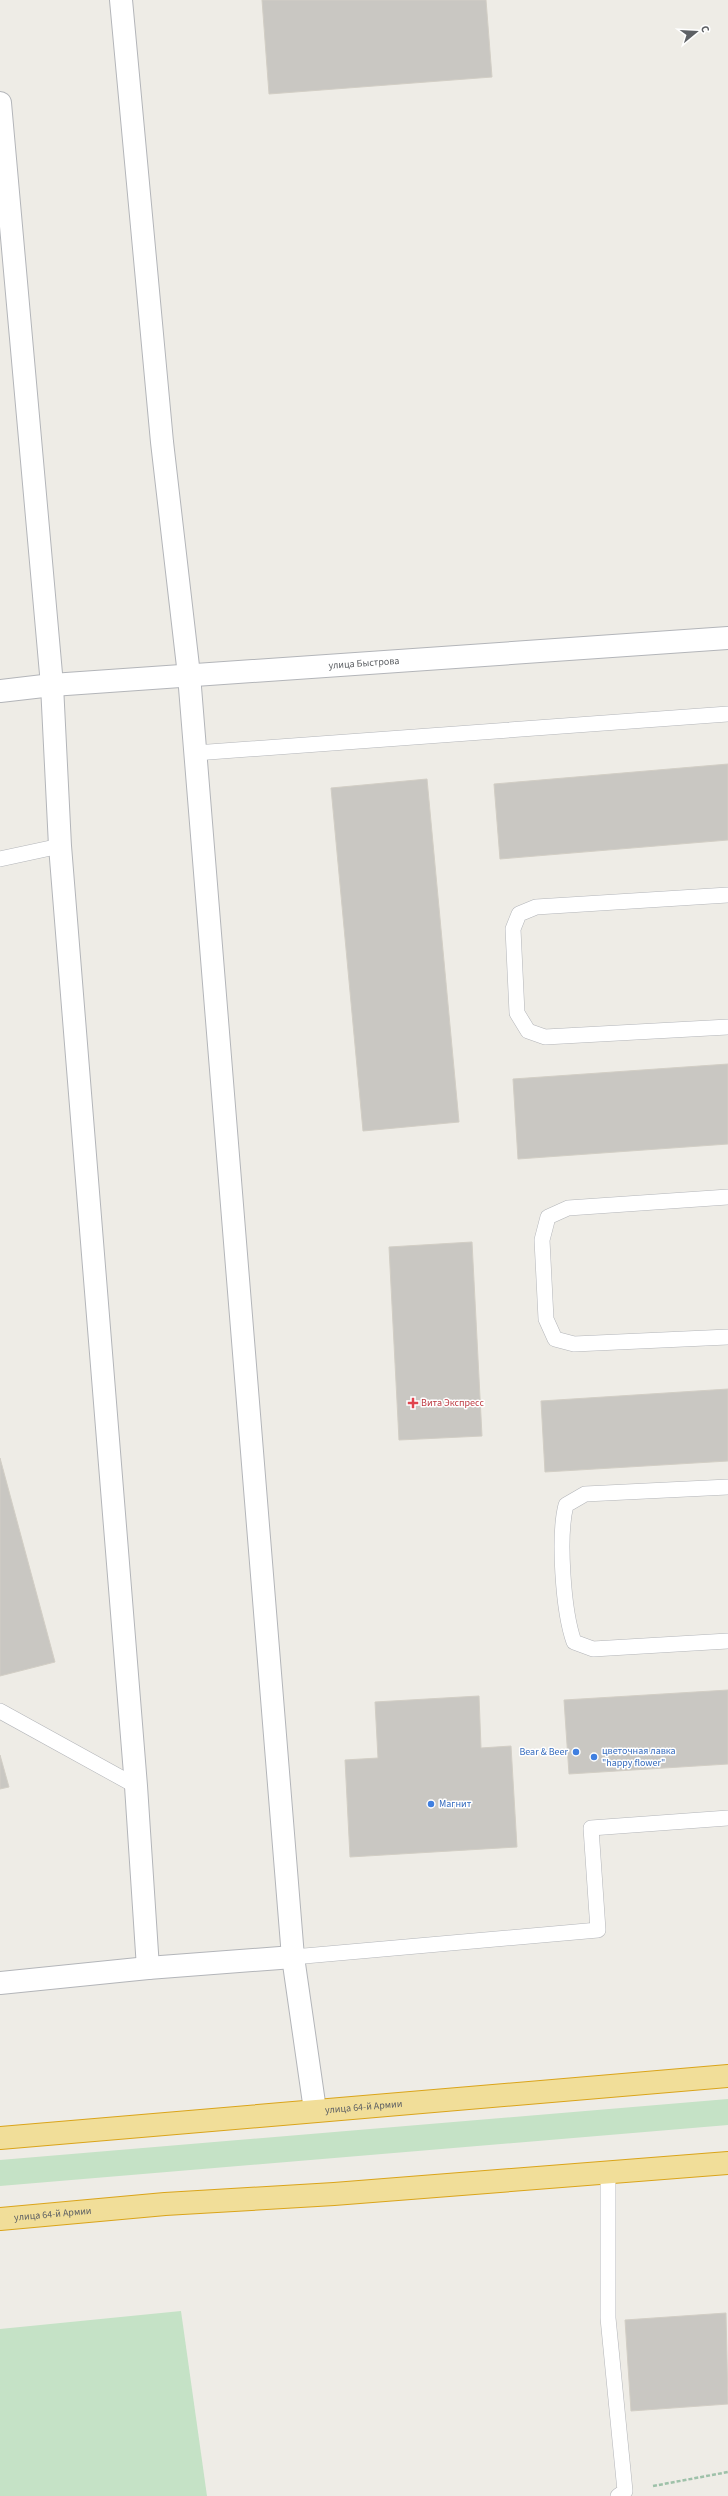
<svg xmlns="http://www.w3.org/2000/svg" width="728" height="2496" font-family="'Source Sans 3',sans-serif">
	<rect width="100%" height="100%" fill="#eeece6"/>
	<g fill="#c5e2c6">
		<path d="M728,2099V2125L0,2186V2160Z"/>
		<path d="M181,2311L207,2496H0V2329Z"/>
	</g>
	<g fill="#c9c7c2" stroke="#d2cec5">
		<path d="M262,0H486L492,77L269,94Z"/>
		<path d="M728,764V840L500,859L494,784Z"/>
		<path d="M427,779L459,1122L363,1131L331,788Z"/>
		<path d="M728,1064V1144L518,1159L513,1079Z"/>
		<path d="M472,1242L482,1436L399,1440L389,1247Z"/>
		<path d="M728,1389V1461L545,1472L541,1401Z"/>
		<path d="M0,1458L55,1662L0,1676Z"/>
		<path d="M728,1690V1764L569,1774L564,1700Z"/>
		<path d="M479,1696L481,1748L511,1746L517,1847L350,1857L345,1760L378,1758L375,1702Z"/>
		<path d="M0,1755L9,1787L0,1789Z"/>
		<path d="M726,2313L728,2404L631,2411L625,2320Z"/>
	</g>
	<g fill="none" stroke-linecap="round" stroke-linejoin="round">
		<defs>
			<g id="lane">
				<path d="M195,753L728,714"/>
				<path d="M0,859L60,846"/>
				<path d="M728,895L536,907L519,914L513,929L517,1013L528,1031L545,1037L728,1027"/>
				<path d="M728,1197L568,1208L548,1217L542,1240L546,1319L555,1339L574,1344L728,1337"/>
				<path d="M728,1487L585,1494L566,1505C558,1536 563,1611 574,1642L593,1649L728,1641"/>
				<path d="M0,1711L136,1786"/>
				<path d="M293,1957L598,1930L591,1828L728,1818"/>
				<path d="M608,2172V2318L625,2491L618,2496"/>
			</g>
			<g id="street">
				<path d="M121,0L162,442L189,675L293,1957L315,2110"/>
				<path d="M0,103L52,685L60,846L136,1786L148,1968"/>
				<path id="s1" d="M0,691L52,685L728,638"/>
				<path d="M0,1983L148,1968L293,1957"/>
			</g>
			<g id="highway">
				<path id="s2" d="M0,2138L728,2076"/>
				<path id="s3" d="M0,2219L165,2204L334,2194L728,2163"/>
			</g>
		</defs>
		<use href="#lane" stroke="#b3b5b9" stroke-width="16"/>
		<use href="#street" stroke="#b3b5b9" stroke-width="24"/>
		<use href="#highway" stroke="#daa41a" stroke-width="24"/>
		<path stroke="#9ec1a9" stroke-width="2.5" stroke-dasharray="4 2" stroke-linecap="butt" d="M653,2486L728,2472"/>
		<use href="#lane" stroke="#fff" stroke-width="15"/>
		<use href="#street" stroke="#fff" stroke-width="22"/>
		<use href="#highway" stroke="#f1de99" stroke-width="22"/>
	</g>
	<path fill="#e0444e" stroke="#fff" stroke-width="1.5" d="M411 1397h4v4h4v4h-4v4h-4v-4h-4v-4h4z"/>
	<g fill="#3f7fe0" stroke="#fff" stroke-width="1.5">
		<circle cx="576" cy="1752" r="4"/>
		<circle cx="594" cy="1757" r="4"/>
		<circle cx="431" cy="1804" r="4"/>
	</g>
	<g text-anchor="middle" dominant-baseline="central" stroke-width="3" stroke-linejoin="round" paint-order="stroke">
		<g font-size="10" fill="#5d6064" stroke="#fff">
			<text stroke="none"><textPath href="#s1" startOffset="365">улица Быстрова</textPath></text>
			<text stroke="none"><textPath href="#s2" startOffset="365">улица 64-й Армии</textPath></text>
			<text stroke="none"><textPath href="#s3" startOffset="53">улица 64-й Армии</textPath></text>
		</g>
		<g font-size="10" fill="#be3a42" stroke="#fff" text-anchor="start">
			<text x="421" y="1403">Вита Экспресс</text>
		</g>
		<g font-size="10" fill="#366cbe" stroke="#fff" text-anchor="start">
			<text x="602" y="1751">цветочная лавка<tspan x="602" dy="12">"happy flower"</tspan></text>
			<text x="568" y="1752" text-anchor="end">Bear &amp; Beer</text>
			<text x="439" y="1804">Магнит</text>
		</g>
	</g>
	<g transform="translate(696 32) rotate(72)" stroke="#ffffff" stroke-width="3" paint-order="stroke">
	<path d="M0-3L7 15L0 10L-7 15Z" fill="#5d6064"/>
	<text y="-6" font-size="11" font-weight="bold" text-anchor="middle" fill="#5d6064">С</text>
	</g>
</svg>
